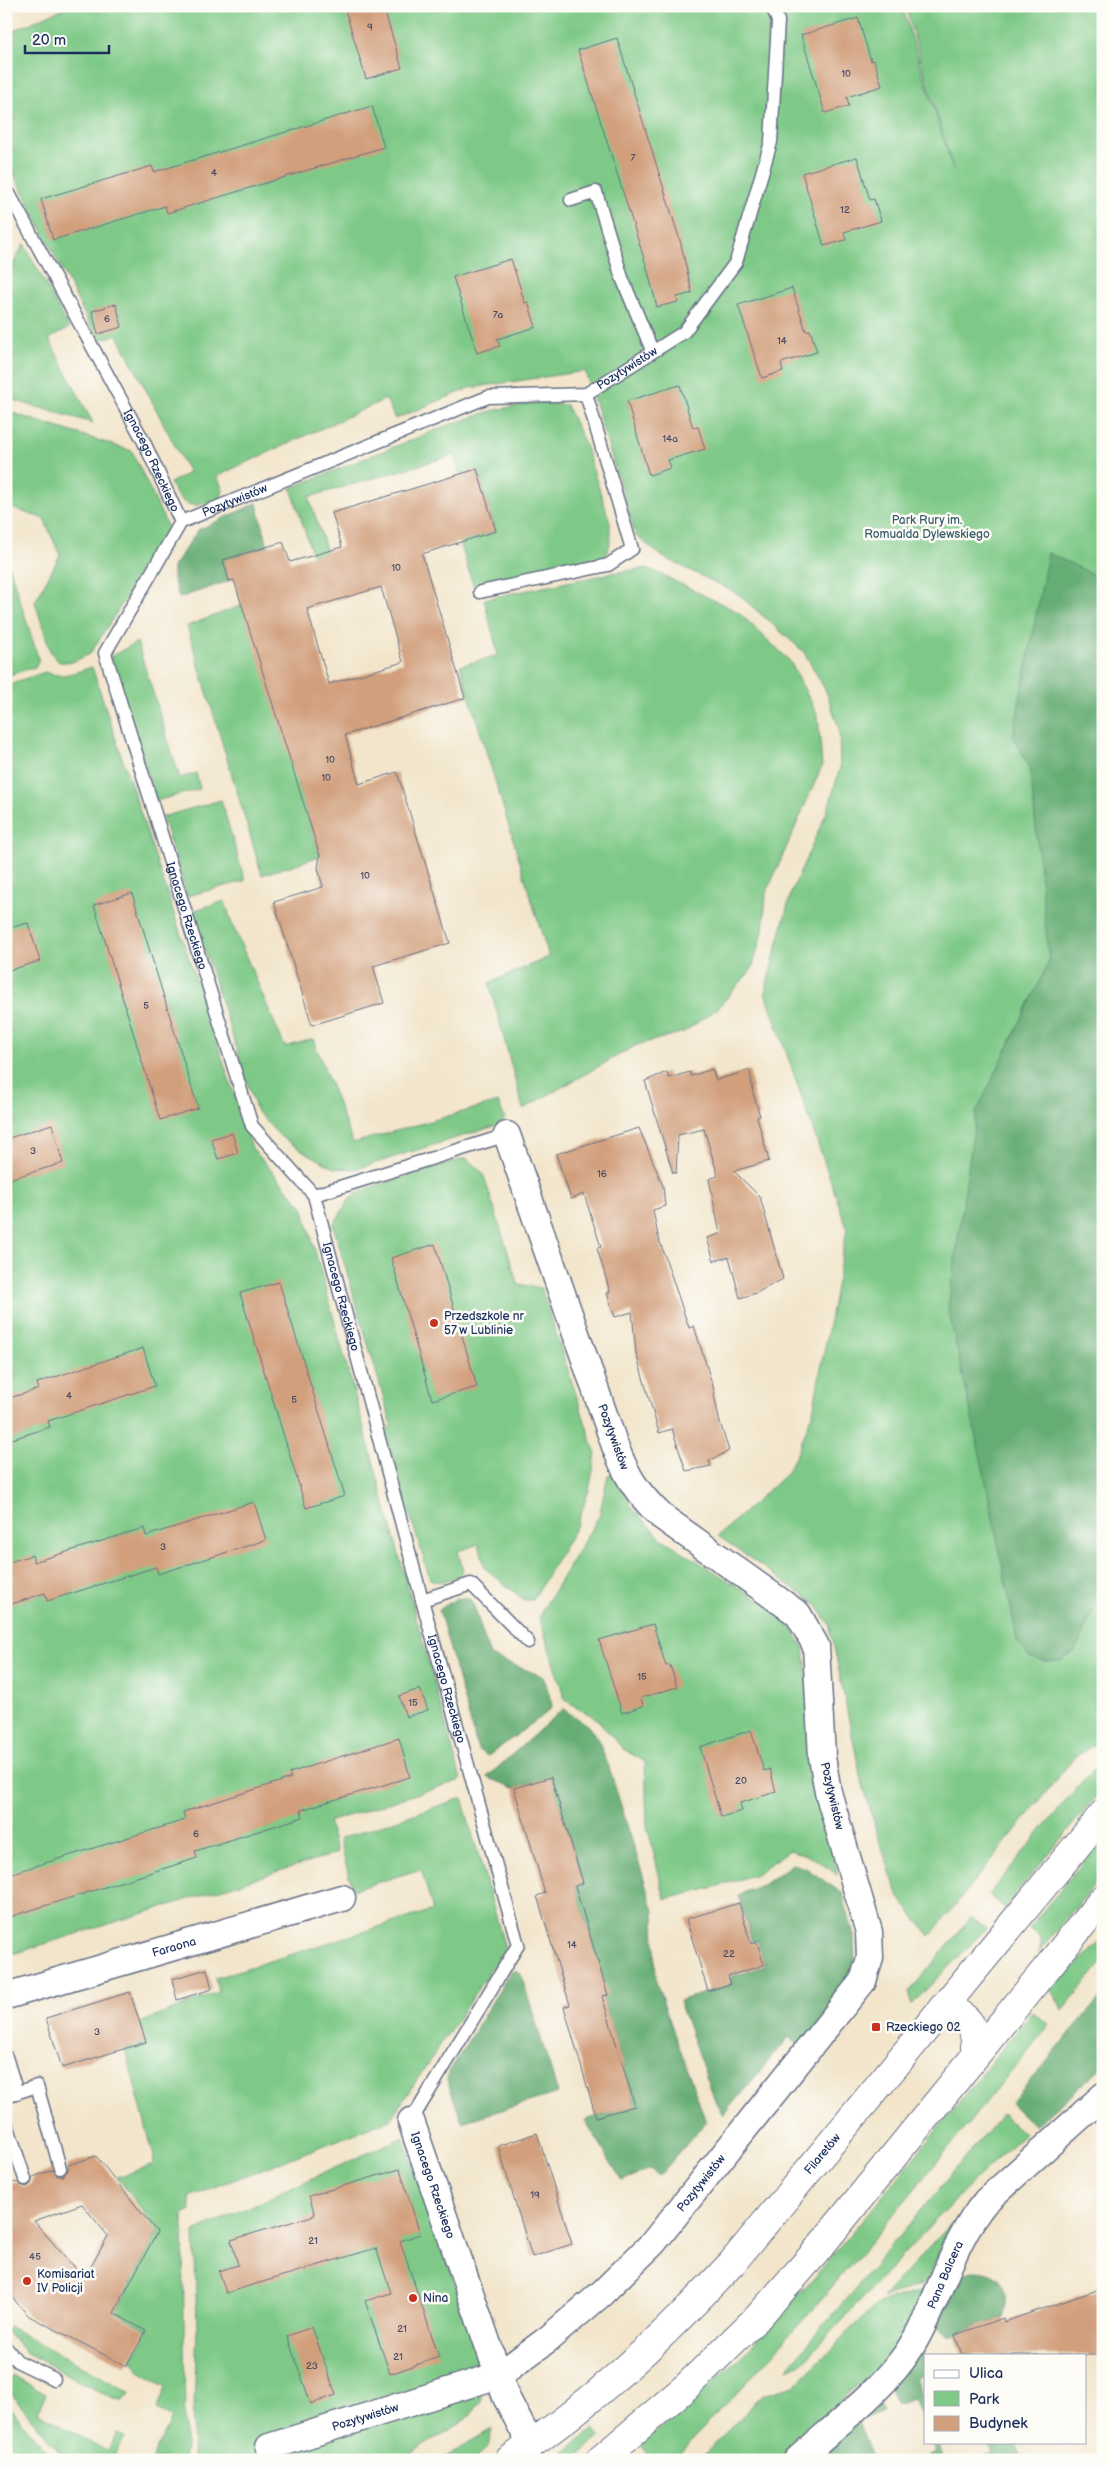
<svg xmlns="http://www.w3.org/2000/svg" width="1109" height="2466" font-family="'Balsamiq Sans',sans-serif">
	<rect width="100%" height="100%" fill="#fdfcf7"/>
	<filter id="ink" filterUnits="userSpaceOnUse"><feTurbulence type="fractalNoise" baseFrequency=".02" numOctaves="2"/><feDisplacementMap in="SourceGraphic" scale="10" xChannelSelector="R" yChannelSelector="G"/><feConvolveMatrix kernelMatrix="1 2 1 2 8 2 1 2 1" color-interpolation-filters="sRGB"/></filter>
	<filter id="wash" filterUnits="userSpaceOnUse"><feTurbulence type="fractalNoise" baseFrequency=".0096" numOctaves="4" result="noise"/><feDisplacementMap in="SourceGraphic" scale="20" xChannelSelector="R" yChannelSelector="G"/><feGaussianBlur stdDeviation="1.12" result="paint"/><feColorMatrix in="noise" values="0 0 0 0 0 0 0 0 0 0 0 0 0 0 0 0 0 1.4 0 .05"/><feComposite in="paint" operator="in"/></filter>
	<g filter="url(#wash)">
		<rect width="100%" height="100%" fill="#f2e5cb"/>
		<g fill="#7ec987" stroke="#4c7c72">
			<path d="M69,6H902L953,169L905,6H1103V1738L1073,1759L930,1936L899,1898L878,1837L860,1774L829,1623L815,1603L718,1536L785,1475L798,1452L813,1411L847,1228L765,991L791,893L828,809L840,768L839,728L826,691L804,652L738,594L663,557L636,536L585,371L470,388L395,419L386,399L217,476L223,490L221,498C194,509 183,510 170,483L189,473L117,334L98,341L6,159V34Z"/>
			<path d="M24,244L69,328L49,339L93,423L6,398V277Z"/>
			<path d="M537,402L566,405L584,442L610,522V543L605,558L473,585L460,542L496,531L478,470L460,475L454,455L309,497L327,552L313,556L291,488L446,426L491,411Z"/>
			<path d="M6,411L132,451L169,530L90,654L72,662H59L51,653L35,602L60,555L44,519L6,506Z"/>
			<path d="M6,557L39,660L35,667L6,676Z"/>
			<path d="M648,568L738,612L790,661L818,716L822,766L766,894L763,931L752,969L718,1008L684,1032L637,1045L523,1109L489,983L549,957L460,666L498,655L484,599L612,573Z"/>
			<path d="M243,605L320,856L262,875L187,626Z"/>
			<path d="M137,642L180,778L196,773L200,789L156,801L110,657Z"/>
			<path d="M92,667L252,1148L303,1207L461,1780L328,1822L337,1853L6,1956V685L45,672C61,679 76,672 92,667Z"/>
			<path d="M221,800L245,881L187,896L162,817Z"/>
			<path d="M225,901L232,924L285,1047L313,1039L353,1143L498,1102L505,1119L498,1125L356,1169L334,1168L305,1152L281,1137L257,1112L192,911Z"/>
			<path d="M466,1158L483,1173L518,1284L541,1288L596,1455L589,1490L577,1525L533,1600H524L485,1568L479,1544L458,1551L463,1571L459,1576L439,1582L430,1579L383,1429L392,1426L333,1225L351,1197L368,1188Z"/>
			<path d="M614,1474L634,1510L661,1538L783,1615L804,1648L819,1795L838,1875L812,1857L790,1850L754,1875L705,1890L665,1899L647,1826L645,1762L623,1749L597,1719L565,1700L539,1616L599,1516L608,1475Z"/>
			<path d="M1103,1764V1788L1004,1908L989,1894L1078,1786L1095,1768Z"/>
			<path d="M462,1798L505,1948L390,2120L189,2197L191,2211L183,2215L185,2448L183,2460H151L172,2418L157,2410L166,2387L142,2373L131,2360L148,2331L116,2312L158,2231L117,2177L153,2165L154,2156L125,2049L146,2042L140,2023L218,1992L215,1978L433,1910L421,1869L353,1890L339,1839Z"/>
			<path d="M1103,1838V1875L1038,1953L1041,1937L1029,1928Z"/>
			<path d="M971,1917L986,1929L911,2005L910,1991Z"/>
			<path d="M1100,1942L1103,1945V1961L1063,2010L1050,1989Z"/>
			<path d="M1032,2012L1049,2025C927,2174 808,2324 672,2460H653L641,2445C685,2407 731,2369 771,2325C863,2226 946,2116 1032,2012Z"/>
			<path d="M1002,2114L1024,2134C944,2205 876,2287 802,2363L787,2369Z"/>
			<path d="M403,2137L480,2352L481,2401L466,2420L400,2460H192L197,2328L194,2232Z"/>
			<path d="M951,2224L927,2282L882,2298Z"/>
			<path d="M924,2290L909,2324L886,2359L777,2460H700L762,2395L794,2386L878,2303Z"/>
			<path d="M8,2326L131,2393L123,2400L113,2399L25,2352L6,2331Z"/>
			<path d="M12,2376L46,2394L37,2412L107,2451L117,2433L125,2437L115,2455L124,2460H66L6,2388Z"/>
			<path d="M6,2403L54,2460H6Z"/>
			<path d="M492,2429L488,2446L475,2460H439Z"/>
			<path d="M594,2429L601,2437L570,2460H555Z"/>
		</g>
		<g fill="#66ad74" stroke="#406e69">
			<path d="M257,503L268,546L223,560L229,581L179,598L173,579V567L198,530Z"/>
			<path d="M1048,553L1103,579V1588L1075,1652L1060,1661H1043L1029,1657L1018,1644L984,1473L948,1308L976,1113L1049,962L1030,768L1013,736Z"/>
			<path d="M463,1598L470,1599L474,1606L490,1656L542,1676L545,1681L552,1705L549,1711L488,1756L478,1750L439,1610L455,1599Z"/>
			<path d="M563,1709L587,1725L597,1737L609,1767L654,1911L656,1982L706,2122L659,2176L650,2169L622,2181L585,2120L635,2106L602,1996L607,1994L575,1886L583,1883L551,1777L514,1788L487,1777Z"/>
			<path d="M792,1864L806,1868L843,1894L854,1936L855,1961L850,1983L804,2050L789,2037L723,2115L716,2104L679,2001L732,1984L730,1977L765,1966L758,1941L752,1942L738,1895L764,1884Z"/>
			<path d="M511,1971H517L521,1974L558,2093L462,2122L446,2077Z"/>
			<path d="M1103,1994V2066L1035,2126L1011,2103Z"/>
			<path d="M972,2271C1003,2271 1012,2289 1003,2318L948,2336L938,2326L940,2315L963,2274Z"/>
			<path d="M923,2349L925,2373L915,2377L925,2406V2428L914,2399L897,2405L889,2387Z"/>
			<path d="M877,2399L883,2411L858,2421L873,2460H813Z"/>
			<path d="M931,2442H938L944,2460H919L935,2453Z"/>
			<path d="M989,2442H1016L1022,2460H976L993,2454Z"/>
		</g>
		<g id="blocks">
			<g fill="#d19f7c" fill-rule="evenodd">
				<path d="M344,6H383L402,68L366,79Z"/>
				<path d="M858,18L871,61L874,60L882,86L847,97L849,106L825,113L801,35Z"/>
				<path d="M617,38L681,244L692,293L677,297L678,302L657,307L647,268L578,50Z"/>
				<path d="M372,106L384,147L167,213L165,206L53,240L41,199L152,166L154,172Z"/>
				<path d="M857,157L870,200L874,199L881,221L844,232L846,240L824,246L802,173Z"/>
				<path d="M511,259L525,303L528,302L536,327L497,339L500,346L477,353L453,277Z"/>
				<path d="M792,288L806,331L810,330L817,352L781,363L783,371L762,378L738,305Z"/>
				<path d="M116,304L122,327L98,334L92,311Z"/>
				<path d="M680,385L693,428L698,427L705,449L668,460L671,468L649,475L627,401Z"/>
				<path d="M477,469L496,531L422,554L465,698L345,735L359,784L397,772L450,943L373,966L384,1003L312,1025L274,902L323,887L318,868L320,856L234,580L229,581L223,560L283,542L290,562L342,547L332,513ZM381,587L403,662L329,684L307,609Z"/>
				<path d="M132,893L198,1108L160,1120L94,905Z"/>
				<path d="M28,923L40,961L6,971V929Z"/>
				<path d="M712,1069L716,1080L750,1070L753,1093L760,1116L757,1117L769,1161L734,1171L760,1197L783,1279L756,1293L740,1298L729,1257L714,1261L707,1238L720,1234L709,1179L718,1176L704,1129L678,1135L676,1173H673L645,1081L667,1072L669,1078L690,1072L691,1076Z"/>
				<path d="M52,1124L63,1163L6,1180V1139Z"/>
				<path d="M639,1128L663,1186L665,1206L653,1210L658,1236L689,1328L694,1326L715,1393L714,1394L719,1419L729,1451L709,1461L711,1466L686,1471L672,1429L659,1433L636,1353L632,1312L615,1317L607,1293L610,1292L597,1248L601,1247L584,1194L571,1199L556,1154Z"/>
				<path d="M232,1133L238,1153L218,1159L211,1139Z"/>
				<path d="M435,1244L477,1387L432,1400L391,1258Z"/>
				<path d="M279,1282L345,1496L306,1508L240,1293Z"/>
				<path d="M143,1348L155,1386L48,1421L50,1427L6,1441V1399L39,1389L37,1383Z"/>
				<path d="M254,1502L266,1540L158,1574L156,1567L47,1601L45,1593L6,1606V1563L32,1555L34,1562L144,1528L146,1536Z"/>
				<path d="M653,1624L666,1666L670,1665L677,1687L641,1698L643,1706L622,1713L599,1640Z"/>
				<path d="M420,1689L428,1710L406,1717L399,1696Z"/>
				<path d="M751,1730L764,1771L770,1769L776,1792L740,1803L742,1811L721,1817L700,1747Z"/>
				<path d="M399,1738L410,1777L301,1810L303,1817L195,1851L197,1858L6,1918V1875L185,1820L183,1812L291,1778L289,1773Z"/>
				<path d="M551,1777L583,1883L575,1886L608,1995L602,1996L635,2106L596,2117L564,2007L570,2005L537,1896L545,1893L514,1788Z"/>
				<path d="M739,1903L751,1944L757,1942L764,1965L728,1976L730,1984L708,1991L686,1919Z"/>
				<path d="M207,1969L212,1989L177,2000L172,1979Z"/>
				<path d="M130,1992L146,2042L62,2068L46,2018Z"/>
				<path d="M537,2133L572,2244L532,2257L498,2146Z"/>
				<path d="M96,2156L157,2232L114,2313L146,2331L126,2366L29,2316L6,2291V2185L17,2182L20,2185L27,2187L31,2184L33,2177L52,2170L58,2176H63L68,2170V2165ZM82,2204L108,2236L84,2279L34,2221Z"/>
				<path d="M400,2169L420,2234L400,2241L439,2357L390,2374L365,2301L391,2293L376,2248L226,2293L219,2271L238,2265L231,2240L315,2215L309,2196Z"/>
				<path d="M1103,2288V2355H962L955,2335L1003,2318L1004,2322Z"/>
				<path d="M312,2327L336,2395L311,2404L287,2336Z"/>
			</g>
		</g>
	</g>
	<g filter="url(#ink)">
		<use href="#blocks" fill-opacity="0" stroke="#666f84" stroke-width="1"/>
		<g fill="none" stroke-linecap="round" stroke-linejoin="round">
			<defs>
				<g id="lane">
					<path id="s1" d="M6,188L143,440L181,522L105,653L252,1126L314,1195L422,1600L518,1945L411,2121"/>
					<path d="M571,200L596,192L622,278L652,350"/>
					<path id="s2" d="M181,522L488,397L586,394L684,332L736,262L771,142L778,21L772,6"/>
					<path d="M480,592L608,565L632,549L586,394"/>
					<path d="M314,1195L507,1135"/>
					<path d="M422,1600L471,1584L528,1642"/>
					<path d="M6,2057L17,2093"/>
					<path d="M6,2096L37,2086L60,2168"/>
					<path d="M6,2121L25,2179"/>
					<path d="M6,2348L17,2361L54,2379"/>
				</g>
				<g id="street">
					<path id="s3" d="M6,1996L342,1898"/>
					<path id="s4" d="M411,2121L506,2397L531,2445"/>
					<path id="s5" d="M269,2447L499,2375L548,2339L601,2294L653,2243L863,1981L870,1958L869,1932L828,1792L822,1757L816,1646L798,1614L661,1516C637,1493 627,1477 615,1446L507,1135"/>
					<path id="s6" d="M797,2460C833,2427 886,2388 911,2347C940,2300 950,2244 986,2201L1103,2096"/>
				</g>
				<g id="secondary">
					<path d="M943,2008C972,2015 976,2028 975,2055"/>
					<path id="s7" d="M509,2460C596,2401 661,2339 732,2263L1103,1814"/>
					<path d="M600,2460L686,2387L759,2316L814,2254L1103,1899"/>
				</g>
			</defs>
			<use href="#lane" stroke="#666f84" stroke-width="15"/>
			<use href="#street" stroke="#666f84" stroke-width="29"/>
			<use href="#secondary" stroke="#666f84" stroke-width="30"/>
			<use href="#lane" stroke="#fff" stroke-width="12"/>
			<use href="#street" stroke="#fff" stroke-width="26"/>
			<use href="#secondary" stroke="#fff" stroke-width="28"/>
		</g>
	</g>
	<g fill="#c8321e" stroke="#fdfcf7" stroke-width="2">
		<circle cx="434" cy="1323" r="5"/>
		<rect x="871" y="2022" width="10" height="10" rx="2.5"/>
		<circle cx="27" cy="2281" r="5"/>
		<circle cx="413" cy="2298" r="5"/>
	</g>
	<g text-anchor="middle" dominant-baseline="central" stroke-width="5" stroke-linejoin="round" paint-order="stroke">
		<g font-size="10" fill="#484b66">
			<text x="370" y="27">9</text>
			<text x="846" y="74">10</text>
			<text x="633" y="158">7</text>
			<text x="214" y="173">4</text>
			<text x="845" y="210">12</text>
			<text x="498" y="315">7a</text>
			<text x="107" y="319">6</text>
			<text x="782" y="341">14</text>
			<text x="670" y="439">14a</text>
			<text x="396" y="568">10</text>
			<text x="330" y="760">10</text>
			<text x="326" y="778">10</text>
			<text x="365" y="876">10</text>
			<text x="146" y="1006">5</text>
			<text x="33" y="1151">3</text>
			<text x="602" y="1174">16</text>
			<text x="69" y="1396">4</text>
			<text x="294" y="1400">5</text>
			<text x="163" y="1547">3</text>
			<text x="642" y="1677">15</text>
			<text x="413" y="1703">15</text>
			<text x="741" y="1781">20</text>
			<text x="196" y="1834">6</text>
			<text x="572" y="1945">14</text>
			<text x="729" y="1954">22</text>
			<text x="97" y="2032">3</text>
			<text x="535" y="2195">19</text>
			<text x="313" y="2241">21</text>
			<text x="35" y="2257">45</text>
			<text x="402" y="2329">21</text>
			<text x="398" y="2357">21</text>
			<text x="312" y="2366">23</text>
		</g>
		<g font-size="12" fill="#1b2f5e" stroke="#fdfcf7">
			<text stroke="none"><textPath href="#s2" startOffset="478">Pozytywistów</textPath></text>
			<text stroke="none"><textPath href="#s1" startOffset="309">Ignacego Rzeckiego</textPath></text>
			<text stroke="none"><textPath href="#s2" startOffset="58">Pozytywistów</textPath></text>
			<text stroke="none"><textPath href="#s1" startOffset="804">Ignacego Rzeckiego</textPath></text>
			<text stroke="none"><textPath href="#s1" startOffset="1222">Ignacego Rzeckiego</textPath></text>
			<text transform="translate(613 1437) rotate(70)">Pozytywistów</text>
			<text stroke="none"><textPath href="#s1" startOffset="1628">Ignacego Rzeckiego</textPath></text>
			<text transform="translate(832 1796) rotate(77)">Pozytywistów</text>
			<text stroke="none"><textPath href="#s3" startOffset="175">Faraona</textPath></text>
			<text stroke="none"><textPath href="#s7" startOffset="440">Filaretów</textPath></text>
			<text stroke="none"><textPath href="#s5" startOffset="521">Pozytywistów</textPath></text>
			<text stroke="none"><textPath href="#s4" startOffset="68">Ignacego Rzeckiego</textPath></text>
			<text stroke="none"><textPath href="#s6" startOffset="241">Pana Balcera</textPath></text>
			<text stroke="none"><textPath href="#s5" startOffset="101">Pozytywistów</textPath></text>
		</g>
		<g font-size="12" fill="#395d6a" stroke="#fdfcf7">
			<text x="927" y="520">Park Rury im.<tspan x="927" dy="14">Romualda Dylewskiego</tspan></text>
		</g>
		<g font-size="12" fill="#1b2f5e" stroke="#fdfcf7" text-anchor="start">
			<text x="444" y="1316">Przedszkole nr<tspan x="444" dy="14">57 w Lublinie</tspan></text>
			<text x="886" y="2027">Rzeckiego 02</text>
			<text x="37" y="2274">Komisariat<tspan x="37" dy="14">IV Policji</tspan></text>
			<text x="423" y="2298">Nina</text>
		</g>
	</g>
	<rect width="1109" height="2466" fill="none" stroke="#fdfcf7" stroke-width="25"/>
	<rect x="924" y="2354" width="162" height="90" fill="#fdfcf7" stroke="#a3aaba"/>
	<rect x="934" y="2370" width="25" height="8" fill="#ffffff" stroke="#a3aaba"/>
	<text x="969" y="2378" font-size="15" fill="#1b2f5e">Ulica</text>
	<rect x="934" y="2391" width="25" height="15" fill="#7ec987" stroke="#a3aaba"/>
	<text x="969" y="2404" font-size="15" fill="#1b2f5e">Park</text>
	<rect x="934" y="2416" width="25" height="15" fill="#d19f7c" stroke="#a3aaba"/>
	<text x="969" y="2428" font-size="15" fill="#1b2f5e">Budynek</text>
	<path d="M25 45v8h84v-8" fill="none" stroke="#1b2f5e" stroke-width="2.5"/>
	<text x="32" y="45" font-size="15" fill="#1b2f5e" stroke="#fdfcf7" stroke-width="4" paint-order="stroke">20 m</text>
</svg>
